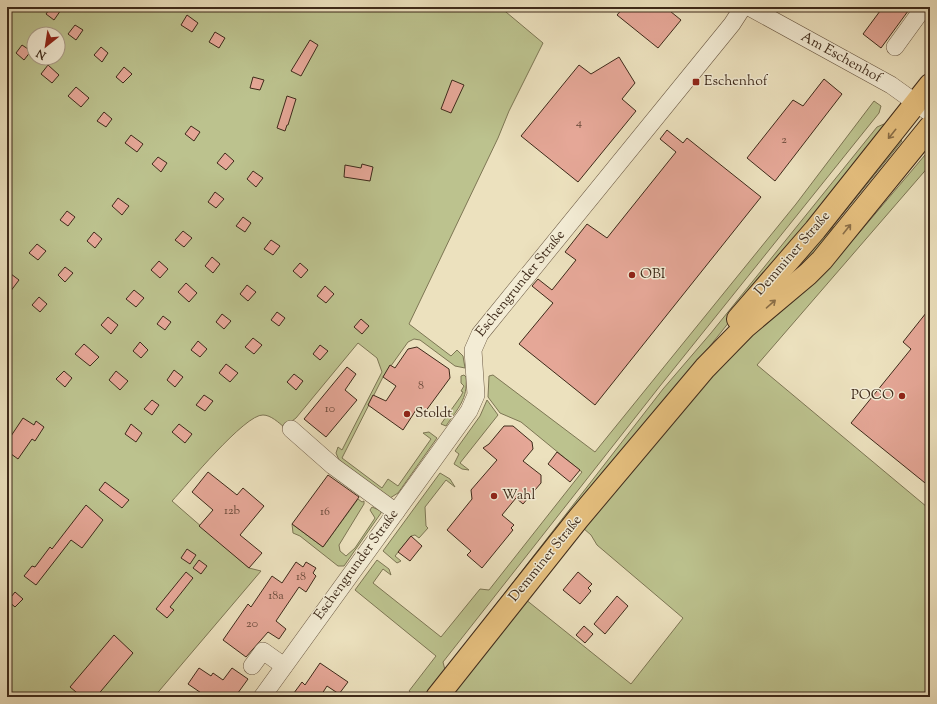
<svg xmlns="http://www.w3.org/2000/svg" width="937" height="704" font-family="'Sorts Mill Goudy',serif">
	<rect width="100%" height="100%" fill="#ece1be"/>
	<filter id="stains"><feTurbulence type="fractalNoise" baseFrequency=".005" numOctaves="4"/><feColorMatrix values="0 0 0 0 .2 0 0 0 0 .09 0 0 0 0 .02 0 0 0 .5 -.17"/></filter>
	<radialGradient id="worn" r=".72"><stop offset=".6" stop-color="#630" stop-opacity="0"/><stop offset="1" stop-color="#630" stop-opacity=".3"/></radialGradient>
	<g fill="#bcc28e" stroke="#7d7654" fill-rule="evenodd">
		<path d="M7,7H500L543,43L509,111L498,138L409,324L451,356L457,350L463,356L465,368L455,366L420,340L414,339L408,342L383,377L342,458L382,488L388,479L398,486L431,439L423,433L429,432L437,438L398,493L390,498L339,460L336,453L338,447L342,450L382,372L377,358L358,343L296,418L284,427C279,423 271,415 263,415C245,414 186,486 172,501L249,568L261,571L154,697H7ZM34,34H58V58H34Z"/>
		<path d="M874,101L881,106L879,113L660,386L443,662L446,674L428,697H413L414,695L409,691L436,656L355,590L377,560L389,569L391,575L383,569L373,583L441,637L480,589L489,590L582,472L521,422L500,413L488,397L489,376L493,375L595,452L796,204Z"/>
		<path d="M884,124L887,125L460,658L459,652L663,389L711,333L877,127Z"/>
		<path d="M898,138L902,141L834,225L823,243L805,265L800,261Z"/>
		<path d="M925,155L930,157V165L757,365L927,507L930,503V697H447L525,599L631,684L683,618L597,545L591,535L583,528L710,370L827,267L859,233Z"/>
		<path d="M464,375L466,377C468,399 458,408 446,426L441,424L461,396L463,392L461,391L464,386L461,383V376Z"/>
		<path d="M487,400L498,415L460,463L469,470L462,469L454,464L459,454L455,451L480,416Z"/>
		<path d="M440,473L450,479L455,487L446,480L425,507L426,526L428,528L419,538L415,535L411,536L395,556L401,561L397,563L383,551Z"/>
		<path d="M358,499L362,502L364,501V504L339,545L340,551L346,556L355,548L375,518L370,510L372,507L381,511V513L344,566H338L300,536L293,533L292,524L323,547Z"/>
	</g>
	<g fill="#e5a797" stroke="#3e2a1a">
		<path d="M51,7H63L54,20L46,14Z"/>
		<path d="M624,7H665L681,20L658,48L617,15Z"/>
		<path d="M883,7H911L881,48L863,34Z"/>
		<path d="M187,15L198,23L192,32L181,25Z"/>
		<path d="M75,25L83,30L76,40L68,34Z"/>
		<path d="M215,32L225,38L219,48L209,42Z"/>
		<path d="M310,40L318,45L301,76L291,71Z"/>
		<path d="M22,45L31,51L24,60L16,53Z"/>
		<path d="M101,47L108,53L102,62L94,55Z"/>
		<path d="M619,57L635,83L622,99L636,111L578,182L521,136L579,65L591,74Z"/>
		<path d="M48,65L59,75L52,83L41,74Z"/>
		<path d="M124,67L132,74L123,83L116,77Z"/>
		<path d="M253,77L264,80L260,90L250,88Z"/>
		<path d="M824,79L842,94L775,181L747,158L793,100L803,106Z"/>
		<path d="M452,80L464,85L451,113L441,109Z"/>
		<path d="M76,87L89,98L81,107L68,96Z"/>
		<path d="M287,96L296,99L288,125H287L285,131L277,128Z"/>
		<path d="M104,112L112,119L106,127L97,121Z"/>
		<path d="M191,126L200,132L194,141L185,134Z"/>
		<path d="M667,130L683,143L687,138L761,197L595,405L519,344L553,303L532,286L538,279L552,290L576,260L565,252L587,224L607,238L676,152L660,139Z"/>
		<path d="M131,135L143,144L137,152L125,143Z"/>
		<path d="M225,153L234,161L226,170L217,163Z"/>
		<path d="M158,157L167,163L161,172L152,164Z"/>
		<path d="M362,164L373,167L370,181L344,177L345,165L361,168Z"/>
		<path d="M253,171L263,178L256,187L247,179Z"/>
		<path d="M215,192L224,199L216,208L208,202Z"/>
		<path d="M118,198L129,206L122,215L112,206Z"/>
		<path d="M67,211L75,217L68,226L60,220Z"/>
		<path d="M243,217L251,223L245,232L236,226Z"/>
		<path d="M183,231L192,238L184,247L175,240Z"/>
		<path d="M94,232L102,239L95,248L87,241Z"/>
		<path d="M271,240L280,246L273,255L264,249Z"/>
		<path d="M37,244L46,251L38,260L29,253Z"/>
		<path d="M212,257L220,264L213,273L205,266Z"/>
		<path d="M159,261L168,269L160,278L151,270Z"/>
		<path d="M300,263L308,270L301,278L293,271Z"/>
		<path d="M65,267L73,273L65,282L58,275Z"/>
		<path d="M11,274L19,280L7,296V279Z"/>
		<path d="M186,283L197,293L189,302L178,292Z"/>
		<path d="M247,285L256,292L248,301L240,294Z"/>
		<path d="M325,286L334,294L326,303L317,296Z"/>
		<path d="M134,290L144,298L136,307L126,299Z"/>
		<path d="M39,297L47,304L40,312L32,305Z"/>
		<path d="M930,308V487L851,423L911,349L903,342Z"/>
		<path d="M277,312L285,318L279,326L271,320Z"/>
		<path d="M222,314L231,321L224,329L216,322Z"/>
		<path d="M163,316L171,322L165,330L157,324Z"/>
		<path d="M108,317L118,325L111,334L101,325Z"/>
		<path d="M361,319L369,326L362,334L354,327Z"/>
		<path d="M253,338L262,345L254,354L245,347Z"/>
		<path d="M198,341L207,349L200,357L191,350Z"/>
		<path d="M140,342L148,350L141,358L133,351Z"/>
		<path d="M84,344L99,357L90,366L75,354Z"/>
		<path d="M320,345L328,351L320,360L313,354Z"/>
		<path d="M417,347L449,369L450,378L425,412L418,407L403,430L368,405L373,395L386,401L396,386L383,377L390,365L395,368L408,349Z"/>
		<path d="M226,364L238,373L230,382L219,373Z"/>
		<path d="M347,367L356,374L345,390L357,400L326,437L304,419Z"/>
		<path d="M174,370L183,377L175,387L167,380Z"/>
		<path d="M64,371L72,378L65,387L56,379Z"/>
		<path d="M116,371L128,381L120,390L109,380Z"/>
		<path d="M294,374L303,381L296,390L287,382Z"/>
		<path d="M204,395L213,401L205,411L196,405Z"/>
		<path d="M152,400L159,405L152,415L144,409Z"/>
		<path d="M23,418L34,425L36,421L44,427L35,441L32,439L18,459L7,451V442Z"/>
		<path d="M131,424L142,433L136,442L125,434Z"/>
		<path d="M179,424L192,434L185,443L172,432Z"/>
		<path d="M504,426H513L532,442L533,449L523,461L541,475V483L523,504L516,498L502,515L514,525L511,528L513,530L482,568L467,555L471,551L447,530L472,499L471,490L497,460L483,448L489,444Z"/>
		<path d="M557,452L580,470L570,482L548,464Z"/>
		<path d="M208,472L237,495L243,488L264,506L240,535L262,553L249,568L199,526L213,510L192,492Z"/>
		<path d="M328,475L359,497L323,547L292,524Z"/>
		<path d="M105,482L129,500L122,508L99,490Z"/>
		<path d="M86,505L103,520L82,548L71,540L36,585L24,576L32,566L35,567L50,547L52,549Z"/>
		<path d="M411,536L422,546L410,561L398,552Z"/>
		<path d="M187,549L196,555L190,564L181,558Z"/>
		<path d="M199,560L207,566L201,574L193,568Z"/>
		<path d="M296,562L303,567L306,562L316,568L313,573L316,576L306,592L299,587L276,621L286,629L279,639L268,632L246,657L223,640L248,604L251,607L272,576L282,583Z"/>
		<path d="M186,572L193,578L170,607L174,610L167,618L156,609Z"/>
		<path d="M578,572L592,584L588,588L591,591L580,604L563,590Z"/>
		<path d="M15,592L23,599L15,607L8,601Z"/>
		<path d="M617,596L628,606L605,634L594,624Z"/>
		<path d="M584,626L593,634L585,643L576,635Z"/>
		<path d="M114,635L133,653L96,697H82L70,687Z"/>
		<path d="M320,663L348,682L339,694L327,686L320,697H291L302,682L305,685Z"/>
		<path d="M199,668L211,676L213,673L223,680L232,668L248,679L235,697H207L188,684Z"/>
	</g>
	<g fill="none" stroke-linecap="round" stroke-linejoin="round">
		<defs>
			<g id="minor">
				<path d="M749,7L891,85L930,113"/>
				<path d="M895,47L924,7"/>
				<path d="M291,429L333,466L396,512"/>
				<path d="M252,666L263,651L284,666"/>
				<path d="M262,697L469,411L476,395L473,350L480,334L732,24L743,7"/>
			</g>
			<g id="major">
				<path d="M738,319L815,230L930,85"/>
				<path d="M437,697L578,519L705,368L745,327L808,274L822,260L930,127"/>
			</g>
		</defs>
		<use href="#minor" stroke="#6a5843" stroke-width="18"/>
		<use href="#major" stroke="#3e2a1a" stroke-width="24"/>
		<use href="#minor" stroke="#f3ecd5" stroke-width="17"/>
		<use href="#major" stroke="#e6c07f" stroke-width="22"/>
	</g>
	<defs><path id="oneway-shaft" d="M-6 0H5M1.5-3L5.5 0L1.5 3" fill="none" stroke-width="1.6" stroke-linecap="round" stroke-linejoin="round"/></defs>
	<g stroke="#8a6e47">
		<use href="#oneway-shaft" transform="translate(892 134) rotate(129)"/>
		<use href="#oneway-shaft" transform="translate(847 229) rotate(-51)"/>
		<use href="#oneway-shaft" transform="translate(771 304) rotate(-41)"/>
	</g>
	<g fill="#8f2418" stroke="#f3ecd5" stroke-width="1.5">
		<rect x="692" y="78" width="8" height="8" rx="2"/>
		<circle cx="632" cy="275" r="4"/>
		<circle cx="902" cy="396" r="4"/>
		<circle cx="407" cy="414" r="4"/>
		<circle cx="494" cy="496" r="4"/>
	</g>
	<g text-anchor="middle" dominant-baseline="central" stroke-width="3" stroke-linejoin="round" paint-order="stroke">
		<g font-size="12" fill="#684939">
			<text x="579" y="123">4</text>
			<text x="784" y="140">2</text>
			<text x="421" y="386">8</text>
			<text x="330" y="409">10</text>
			<text x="232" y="511">12b</text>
			<text x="325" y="512">16</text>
			<text x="301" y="577">18</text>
			<text x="276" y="596">18a</text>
			<text x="252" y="624">20</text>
		</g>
		<g font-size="14" fill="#3e2a1a" stroke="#f3ecd5">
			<text transform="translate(841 58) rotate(29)">Am Eschenhof</text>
			<text transform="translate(793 254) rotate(-49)">Demminer Straße</text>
			<text transform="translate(521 284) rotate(-51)">Eschengrunder Straße</text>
			<text transform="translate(546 559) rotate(-51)">Demminer Straße</text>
			<text transform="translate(357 565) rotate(-54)">Eschengrunder Straße</text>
		</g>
		<g font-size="14" fill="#3e2a1a" stroke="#f3ecd5" text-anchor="start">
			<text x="704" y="82">Eschenhof</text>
			<text x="640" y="275">OBI</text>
			<text x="894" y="396" text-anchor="end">POCO</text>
			<text x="415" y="414">Stoldt</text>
			<text x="502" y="496">Wahl</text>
		</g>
	</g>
	<rect width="937" height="704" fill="none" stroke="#ece1be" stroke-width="24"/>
	<rect x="8" y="8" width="921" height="688" fill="none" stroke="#3e2a1a" stroke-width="2"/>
	<rect x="12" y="12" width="913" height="680" fill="none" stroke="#3e2a1a"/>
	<g transform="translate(46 46) rotate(210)"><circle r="19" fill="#f3ecd5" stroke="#ab9e8a"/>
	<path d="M0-3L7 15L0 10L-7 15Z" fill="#8f2418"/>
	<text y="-6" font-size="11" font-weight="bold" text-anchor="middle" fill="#3e2a1a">N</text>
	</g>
	<rect width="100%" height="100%" filter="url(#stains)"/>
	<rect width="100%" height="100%" fill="url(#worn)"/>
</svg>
